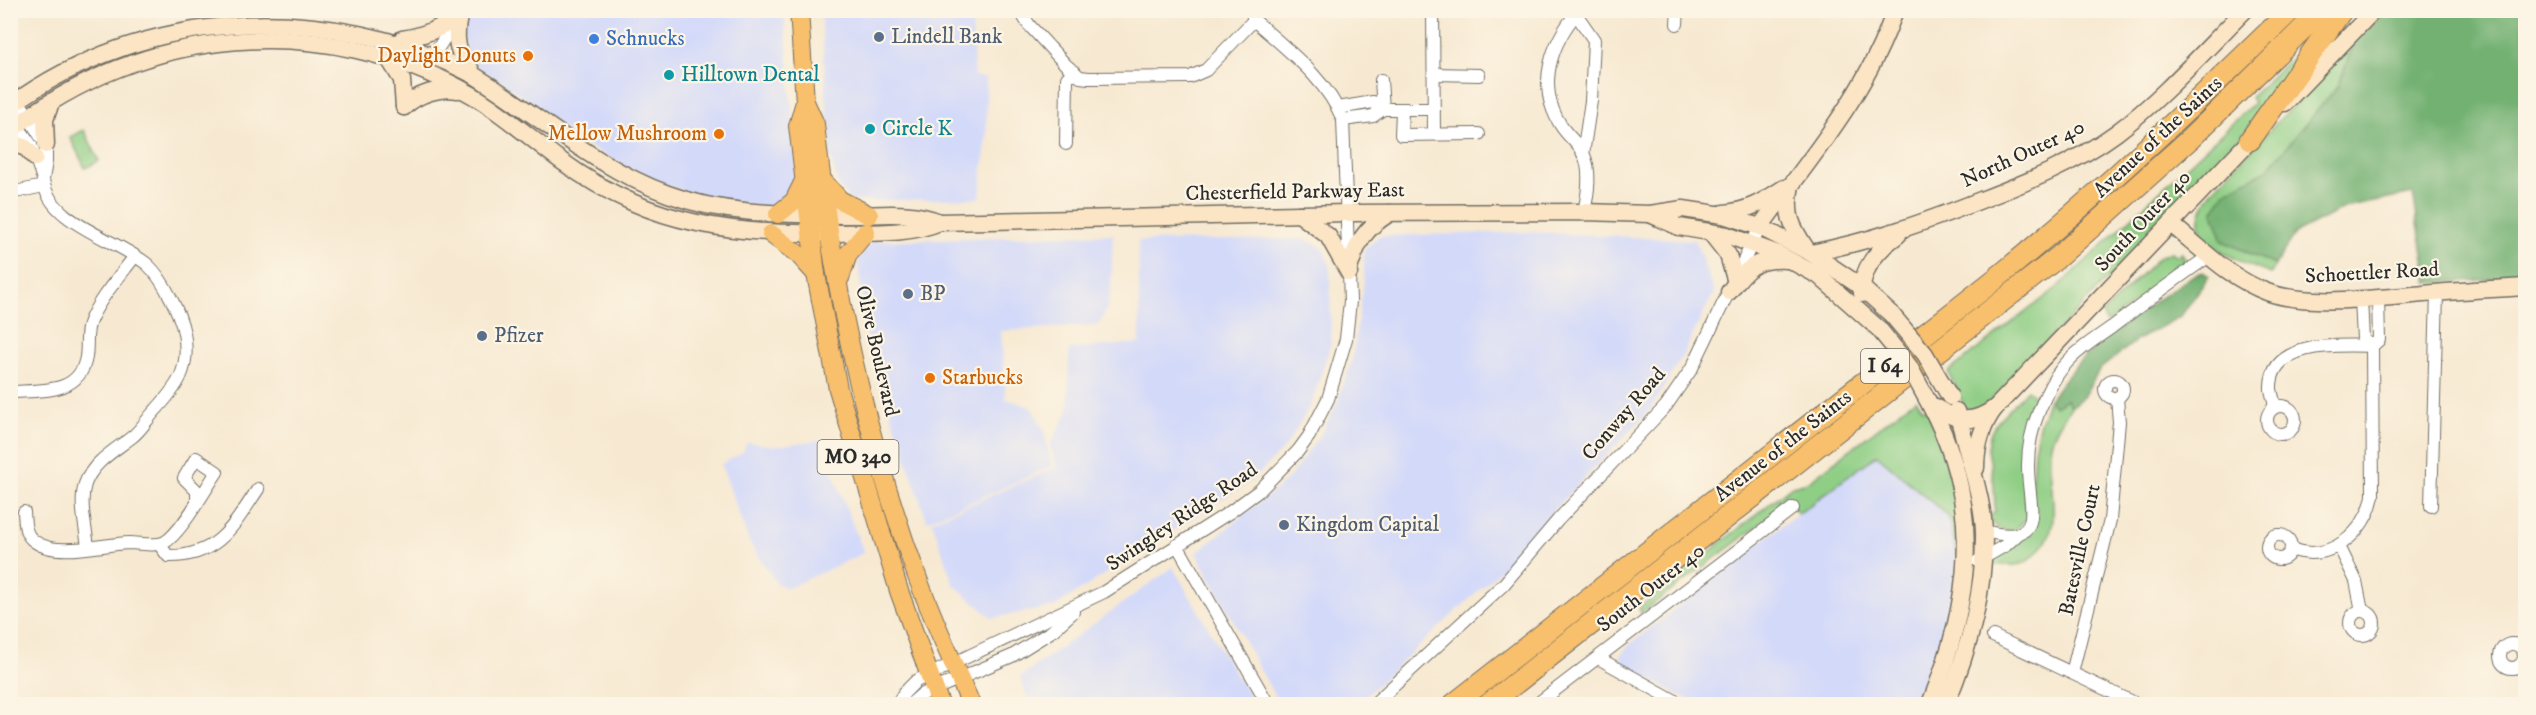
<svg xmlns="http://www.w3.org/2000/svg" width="2536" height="715" font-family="'IM FELL DW Pica',serif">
	<rect width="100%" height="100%" fill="#fcf5e5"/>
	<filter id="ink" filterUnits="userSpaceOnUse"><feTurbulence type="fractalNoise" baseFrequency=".0167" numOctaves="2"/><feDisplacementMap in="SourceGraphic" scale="12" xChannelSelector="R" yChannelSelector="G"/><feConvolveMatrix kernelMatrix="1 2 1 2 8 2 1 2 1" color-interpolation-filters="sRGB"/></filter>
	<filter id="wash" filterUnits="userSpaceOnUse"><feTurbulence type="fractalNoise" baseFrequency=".008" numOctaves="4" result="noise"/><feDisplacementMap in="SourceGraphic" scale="24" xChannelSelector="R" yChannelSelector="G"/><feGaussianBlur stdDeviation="1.35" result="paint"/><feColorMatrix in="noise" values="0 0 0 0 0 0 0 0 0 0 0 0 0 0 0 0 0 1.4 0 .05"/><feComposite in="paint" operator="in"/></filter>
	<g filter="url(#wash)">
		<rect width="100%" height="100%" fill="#f7e9d1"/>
		<g fill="#d3d9f9">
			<path d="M472,11H784L797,171L793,194L773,208L707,198L653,181L581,142L519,94L474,65L465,55L462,31Z"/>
			<path d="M821,11H972L974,76L986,78L987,132L980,198L852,201L839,187L830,155Z"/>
			<path d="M1528,232L1695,240L1714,292L1683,355L1650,410L1525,540L1507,564L1357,704H1282L1273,693L1196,553L1288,479L1322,432L1337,403L1352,360L1364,281V250L1379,236Z"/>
			<path d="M1113,234L1111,292L1107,308L1099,325L1001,331L1006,399L1031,407L1044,430L1052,466L927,521L869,348L857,257L873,241Z"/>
			<path d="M1304,239L1323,248L1330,269L1331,343L1312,402L1287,445L1254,479L1054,607L992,618L953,584L932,521L1056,467L1050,445L1068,411L1069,349L1140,343L1138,241Z"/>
			<path d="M820,440L864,553L788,588L776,583L749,542L721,464L743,452L747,442L775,446Z"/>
			<path d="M1877,454L1949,517L1957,556L1954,603L1947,633L1921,704H1697L1623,666L1620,661L1622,653L1629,645L1726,568Z"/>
			<path d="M1173,567L1238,679L1257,704H1030L1020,677Z"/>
		</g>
		<g fill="#8fce85" stroke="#5d7c58" stroke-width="1.5">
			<path d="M2354,41L2339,85L2267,170L2224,193L2223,241L2275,265L2271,274C2252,267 2213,252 2202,234C2195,220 2205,201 2213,190Z"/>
			<path d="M2297,52L2303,55L2254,121L2226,155L1992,400L1979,409H1966L1948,372L2058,287L2254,103L2251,97Z"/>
			<path d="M84,130L99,161L85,168L70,137Z"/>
			<path d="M2171,252L2178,256L2181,252L2185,258L2182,268L2107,323L2102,314L2159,257Z"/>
			<path d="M2027,390L2038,399C2020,443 2024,470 2026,516L2024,522L2012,532C1999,529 1994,528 1988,516L1995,512L1994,484L1988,449L1990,435L1996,423Z"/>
			<path d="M1916,399L1923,409L1927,408L1953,483L1961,520L1957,556L1949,517L1877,455L1798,514L1790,502L1641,613L1639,608L1792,486L1808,482Z"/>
			<path d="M2049,399H2066L2071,407C2062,419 2055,430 2051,444C2044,480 2069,527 2035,554C2032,557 2028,562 2024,563C2016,567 2001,564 1992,565L1996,554L2017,544L2028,534L2034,450L2039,426Z"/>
		</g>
		<g fill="#73b172" stroke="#4f6e4e" stroke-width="1.5">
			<path d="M2386,11H2525V278L2428,283L2413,194L2344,208L2295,233L2275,265L2223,241L2213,212L2224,193L2267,170L2339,85L2354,41Z"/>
			<path d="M2203,272L2209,276L2181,316L2137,340L2100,369L2084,396L2071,407L2066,399L2055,406L2049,400C2086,343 2141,312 2195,274Z"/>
		</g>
	</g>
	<g filter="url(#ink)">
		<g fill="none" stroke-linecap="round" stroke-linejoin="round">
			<defs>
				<g id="street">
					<path d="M1025,10L1024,17L1029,25L1066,65L1080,77L1089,78L1190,77L1206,70L1254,20"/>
					<path d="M1433,10L1434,134"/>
					<path d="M1579,10C1551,43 1536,85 1560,124C1566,135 1577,142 1583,153C1592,170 1588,194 1584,212"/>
					<path d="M1576,14L1594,40L1591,101L1583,154"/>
					<path d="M1677,24L1678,10"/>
					<path d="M429,62L457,19"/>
					<path d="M1434,74L1479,75"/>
					<path d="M1381,80L1383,109"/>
					<path d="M1338,108L1373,102L1383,109H1434"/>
					<path d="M1402,110L1401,135L1479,134"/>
					<path d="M10,115L31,145L43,179L46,162V145L18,100"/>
					<path d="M1343,120L1373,116L1383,109"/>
					<path d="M1066,144L1067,78L1074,71"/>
					<path d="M43,179C48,224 118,239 148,265C163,279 180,313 184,333C191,370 177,387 153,413C146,421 140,431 132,437C114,451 93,462 85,484C79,503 86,528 88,547"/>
					<path d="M10,193L44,186"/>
					<path d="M2361,298L2363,340L2372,346"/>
					<circle cx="2114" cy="389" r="9"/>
					<path d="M10,392C40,390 80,395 86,357C88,345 85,333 90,321C100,297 120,276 135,256"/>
					<circle cx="2281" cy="420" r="14"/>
					<path d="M2275,407C2274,401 2272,395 2271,389C2269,340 2341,345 2372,346"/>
					<path d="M2431,506L2437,293"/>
					<path d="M24,512C25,523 24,534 34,541C56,558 103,544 129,543C140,543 155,547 165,542C181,533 206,488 217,472L196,458L184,478L197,491V502"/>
					<path d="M1984,531C2051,548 2027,504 2028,465C2028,447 2032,428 2039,411C2045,396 2052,380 2063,367C2076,351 2095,339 2112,327C2144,303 2175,279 2208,257"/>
					<circle cx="2279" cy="547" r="12"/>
					<path d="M159,544L168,556C218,557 234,525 258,489"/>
					<path d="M1177,545L1268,704"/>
					<path d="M2339,546L2356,581L2362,611"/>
					<path d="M2291,549C2329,564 2366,533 2373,496L2372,346L2379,340L2378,298"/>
					<path d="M1978,561L2006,545L2018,534"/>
					<circle cx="2362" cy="623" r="12"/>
					<path d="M1993,636L2137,704"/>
					<circle cx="2512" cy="656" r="12"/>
					<path d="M1598,658L1681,704"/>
					<path d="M2072,673L2110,520L2119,422L2117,398"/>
					<path d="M897,704L904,693L916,681L1104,592L1230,512L1260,490L1298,451L1309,436L1328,399L1346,339L1350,301L1343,120C1326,78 1287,50 1254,20L1251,10"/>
					<path d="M911,704L921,695L1012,656L1052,631L1073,612"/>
					<path d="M1374,704L1504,584L1558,520L1666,406L1692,368L1760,227"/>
					<path d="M1537,704L1793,508"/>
				</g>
				<g id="secondary">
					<path d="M459,17C454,39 457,53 471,70"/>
					<path d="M402,39C424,36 440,28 459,17"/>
					<path d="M389,59L402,80L404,107"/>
					<path d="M2285,103L2374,10"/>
					<path d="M10,106C145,7 327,0 472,74C538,114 594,167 668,194C727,216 789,214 851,215C883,215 909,210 940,222"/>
					<path d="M404,107C418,94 439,87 458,90"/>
					<path d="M10,131C143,25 325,10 472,95C503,113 531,139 560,160C583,177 609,192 634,203C695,230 766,235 831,233C867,232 906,236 940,222L1348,213L1584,212L1650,214L1683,209L1723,215L1760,227L1811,253L1860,286L1892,315"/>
					<path d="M10,142L26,148L35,158"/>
					<path d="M46,145L45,120L51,102"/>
					<path d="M1791,185C1785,214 1791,226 1807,250"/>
					<path d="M1723,213C1747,212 1764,201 1784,188"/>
					<path d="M1299,214L1328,236L1349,273"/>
					<path d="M1650,214L1679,227L1727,235L1778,254L1819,276L1879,329"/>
					<path d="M2171,224C2202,249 2229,278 2267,292C2310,308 2388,297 2435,293C2465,290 2495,289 2526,287"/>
					<path d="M1760,227C1810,158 1868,92 1895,10"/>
					<path d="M1710,232L1728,255L1735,279"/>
					<path d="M1811,253C1872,241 1923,223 1981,200C2028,182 2075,163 2116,133C2163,98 2203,52 2245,10"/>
					<path d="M1349,269C1357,242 1365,228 1390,213"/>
					<path d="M1729,292C1746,268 1756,258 1787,260"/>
					<path d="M1862,294C1861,269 1878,249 1898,235"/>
					<path d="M1929,403C1954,420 1969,427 1995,408L2257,133"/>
					<path d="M1976,468C1976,448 1982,424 1995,408"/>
					<path d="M1930,704C1971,602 1984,507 1930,405"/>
					<path d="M1946,704C1969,650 1985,591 1984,531C1983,507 1976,483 1970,460C1965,444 1962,427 1956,411"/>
				</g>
				<g id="primary">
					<path d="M799,10L805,102L798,126L816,274L838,389L899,591L940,704"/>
					<path d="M805,102L815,124C831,277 864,434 918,579C934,622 953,663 971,704"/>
					<path d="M823,181L840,200L869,215"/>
					<path d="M778,214L794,201L805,179"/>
					<path d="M771,234L799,255L816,274"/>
					<path d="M840,278L848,254L866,232"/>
				</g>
				<g id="highway">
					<path d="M2250,140L2342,10"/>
					<path d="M1454,704L1993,281C2098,196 2195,104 2291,10"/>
					<path d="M1489,704L2057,258L2191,138L2322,10"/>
				</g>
			</defs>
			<use href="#street" stroke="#726e65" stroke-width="14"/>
			<use href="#secondary" stroke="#726e65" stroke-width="19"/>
			<use href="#primary" stroke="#726e65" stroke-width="20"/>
			<use href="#highway" stroke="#726e65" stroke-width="23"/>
			<use href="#street" stroke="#fff" stroke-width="12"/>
			<use href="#secondary" stroke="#fce5c4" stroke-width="16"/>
			<use href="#primary" stroke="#f8bf6c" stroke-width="18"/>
			<use href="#highway" stroke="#f8bf6c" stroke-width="21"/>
			<defs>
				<g id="secondary-bridge">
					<path d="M1892,315L1925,354L1950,397"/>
					<path d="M1879,329L1909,366L1929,403"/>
				</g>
			</defs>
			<use href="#secondary-bridge" stroke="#726e65" stroke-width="19" stroke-linecap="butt"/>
			<use href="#secondary-bridge" stroke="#fce5c4" stroke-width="16"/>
		</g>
	</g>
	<g fill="#5c6f8a" stroke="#fcf5e5" stroke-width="2">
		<circle cx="879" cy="37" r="6"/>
		<circle cx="908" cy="294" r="6"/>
		<circle cx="482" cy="336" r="6"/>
		<circle cx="1284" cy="525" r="6"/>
	</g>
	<circle fill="#3f7fe0" stroke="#fcf5e5" stroke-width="2" cx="594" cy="39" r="6"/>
	<g fill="#e8710a" stroke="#fcf5e5" stroke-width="2">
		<circle cx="528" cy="56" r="6"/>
		<circle cx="719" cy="134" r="6"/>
		<circle cx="930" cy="378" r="6"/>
	</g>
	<g fill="#0f9aa8" stroke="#fcf5e5" stroke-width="2">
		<circle cx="669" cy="75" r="6"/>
		<circle cx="870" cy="129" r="6"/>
	</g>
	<g text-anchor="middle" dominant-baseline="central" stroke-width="4.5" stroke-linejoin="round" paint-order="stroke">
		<g fill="#fcf5e5" stroke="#6a6863" stroke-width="1.5">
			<rect x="1861" y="349" width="48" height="34" rx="4.5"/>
			<rect x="817.5" y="440" width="81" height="34" rx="4.5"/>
		</g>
		<g font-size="20" font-weight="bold" fill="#2b2b2b">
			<text x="1885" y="366">I 64</text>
			<text x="858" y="457">MO 340</text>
		</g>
		<g font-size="21" fill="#4e5e75" stroke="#fcf5e5" text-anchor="start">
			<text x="891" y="37">Lindell Bank</text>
			<text x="920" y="294">BP</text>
			<text x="494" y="336">Pfizer</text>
			<text x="1296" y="525">Kingdom Capital</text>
		</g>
		<g font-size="21" fill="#366cbe" stroke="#fcf5e5" text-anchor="start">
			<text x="606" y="39">Schnucks</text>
		</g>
		<g font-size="21" fill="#c56008" stroke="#fcf5e5" text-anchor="end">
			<text x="516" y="56">Daylight Donuts</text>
			<text x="707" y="134">Mellow Mushroom</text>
			<text x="942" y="378" text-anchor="start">Starbucks</text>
		</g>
		<g font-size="21" fill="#0d838f" stroke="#fcf5e5" text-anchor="start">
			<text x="681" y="75">Hilltown Dental</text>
			<text x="882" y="129">Circle K</text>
		</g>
		<g font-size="21" fill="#2b2b2b" stroke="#fcf5e5">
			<text transform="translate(2158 137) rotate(-43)">Avenue of the Saints</text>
			<text transform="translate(2023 154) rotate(-25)">North Outer 40</text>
			<text transform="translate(1295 192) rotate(-1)">Chesterfield Parkway East</text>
			<text transform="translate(2143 221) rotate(-47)">South Outer 40</text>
			<text transform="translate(2372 273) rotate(-3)">Schoettler Road</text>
			<text transform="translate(877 351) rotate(77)">Olive Boulevard</text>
			<text transform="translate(1624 414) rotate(-49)">Conway Road</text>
			<text transform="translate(1783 446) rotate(-38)">Avenue of the Saints</text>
			<text transform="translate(1182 517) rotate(-34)">Swingley Ridge Road</text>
			<text transform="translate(2080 550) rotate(-78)">Batesville Court</text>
			<text transform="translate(1651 588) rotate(-38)">South Outer 40</text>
		</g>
	</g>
	<rect width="2536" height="715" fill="none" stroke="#fcf5e5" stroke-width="36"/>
</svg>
